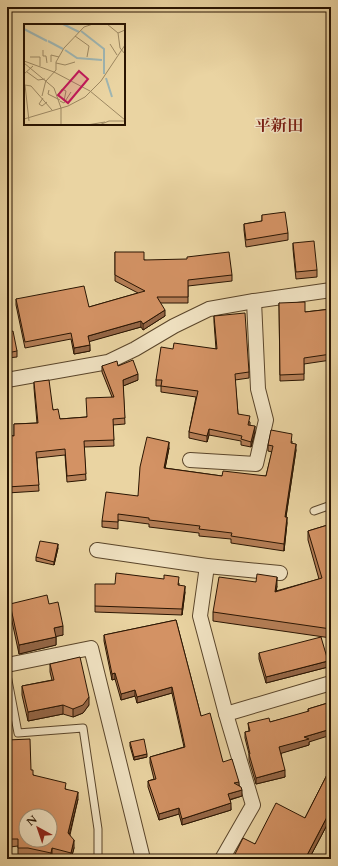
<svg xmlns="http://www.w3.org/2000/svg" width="338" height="866" font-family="Cardo,'Noto Serif JP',serif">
	<rect width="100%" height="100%" fill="#ead4a2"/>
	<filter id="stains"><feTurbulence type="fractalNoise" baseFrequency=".005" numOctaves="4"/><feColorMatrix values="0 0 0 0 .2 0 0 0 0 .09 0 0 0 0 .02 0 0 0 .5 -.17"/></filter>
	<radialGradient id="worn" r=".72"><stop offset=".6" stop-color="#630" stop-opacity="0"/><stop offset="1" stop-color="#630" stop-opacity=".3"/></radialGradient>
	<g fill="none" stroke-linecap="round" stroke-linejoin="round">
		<defs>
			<g id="service">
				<path d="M314,511L331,505"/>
				<path d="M7,675L18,733L83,728L98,829V859"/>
			</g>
			<g id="minor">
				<path d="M7,380L108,362L135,349L174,326L209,309L254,301L331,290"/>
				<path d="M190,460L256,464L266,420L258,389L254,301"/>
				<path d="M97,550L207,566L280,573"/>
				<path d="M207,566L200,616L226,714L253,805L222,859"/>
				<path d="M7,665L91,648L143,859"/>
				<path d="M226,714L331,683"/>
			</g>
		</defs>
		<use href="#service" stroke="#5a452a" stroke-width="9"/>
		<use href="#minor" stroke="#5a452a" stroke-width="16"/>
		<use href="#service" stroke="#f1e3c3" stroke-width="7"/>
		<use href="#minor" stroke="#f1e3c3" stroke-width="14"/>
	</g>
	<g fill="#b57e56" stroke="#2a1502">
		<path d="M262,215L288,233V240L246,247L244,230V224L262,221Z"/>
		<path d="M293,243L317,270V277L296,279L293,249Z"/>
		<path d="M115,252L144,260L232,275V281L188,286V303H160L165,316L143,330L141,327L89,341L90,351L74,354L71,339L25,348L16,305V299L89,307L138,293L115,281Z"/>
		<path d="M279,303L305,312L331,309V360L304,364V380L280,381Z"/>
		<path d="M214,316L249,372V378L235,380L238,414L250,422V425L255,432L251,447L241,445V441L209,435L207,442L189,438V432L196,397L161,392V386H156V380L173,349H216L214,322Z"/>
		<path d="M7,333L17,351V357L7,358Z"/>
		<path d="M102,366H118L138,380L123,386L125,424L113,425L114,446L84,447L86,480L67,482L65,455L37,458L39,491L7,493V435L14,436V424L37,423L34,388V382L60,419L86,417L112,397L102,372Z"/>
		<path d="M331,424V443L328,433V425Z"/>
		<path d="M292,441V443L296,450L286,517L287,523L284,551L231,543V539L199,536V533L149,527V524L118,520V529L102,527V521L138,496L169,448L165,468L222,476H266L272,452L268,451V445Z"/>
		<path d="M331,524V638L213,621V612L256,582L277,586L276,591L319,579L308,540V531Z"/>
		<path d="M58,548L54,565L36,561V557Z"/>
		<path d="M179,583V585L185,592L182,615L95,612V606L115,584Z"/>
		<path d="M10,604H49L63,635L56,636V645L19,654L10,612Z"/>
		<path d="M176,620L201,716L223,762L239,786L242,796L230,800L231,810L182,825L179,814L159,820L148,787V781L154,779L150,763V757L184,747L172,693L137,703L135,696L121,700L115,679L112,680L104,641V635Z"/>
		<path d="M259,653L328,667L266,683L259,659Z"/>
		<path d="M50,664L89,705L83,713L73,717L63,714L28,721L22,695V686L52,680L50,672Z"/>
		<path d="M331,702L309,742V745L281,753L285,777L256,784L249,760V754L245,738V732L249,731L248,723L270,722L308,712V709Z"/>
		<path d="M7,740L31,770L33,775L66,789L78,799L70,835L74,848L71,859H67L52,855L51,859H45L28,855H18V846L10,847L9,823H7Z"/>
		<path d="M130,742L147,757L134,760L130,746Z"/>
		<path d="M331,767V825L328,823L309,859H235V854L305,818Z"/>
	</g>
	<g fill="#946646" stroke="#2a1502">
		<path d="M165,310V316L143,330V324Z"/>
		<path d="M141,321V327L88,342V336Z"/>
		<path d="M90,345V351L74,354V348Z"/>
		<path d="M138,374V380L123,386V380Z"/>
		<path d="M255,426V432L251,447V442Z"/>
		<path d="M209,429V435L207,442V436Z"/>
		<path d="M169,442V448L164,474V468Z"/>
		<path d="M296,444V450L285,523V517Z"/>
		<path d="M287,517V523L284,551V544Z"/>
		<path d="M58,544V548L54,565V562Z"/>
		<path d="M277,577V586L275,601V592Z"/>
		<path d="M185,586V592L182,615V609Z"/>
		<path d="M63,626V635L54,637V628Z"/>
		<path d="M56,637V645L19,654V645Z"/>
		<path d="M328,661V667L266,683V677Z"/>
		<path d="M115,673V679L112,680V674Z"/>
		<path d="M172,687V693L137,703V697Z"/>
		<path d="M135,690V696L121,700V694Z"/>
		<path d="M89,697V705L83,713L73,717V709Z"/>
		<path d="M63,705V714L28,721V712Z"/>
		<path d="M331,729V735L309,742V745L279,754V747L304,737Z"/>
		<path d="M147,754V757L134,760V757Z"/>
		<path d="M285,770V777L256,784V778Z"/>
		<path d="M239,782V788L234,783Z"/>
		<path d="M242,790V796L228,800V794Z"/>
		<path d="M78,792V799L68,840V833Z"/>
		<path d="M231,803V810L182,825V819Z"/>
		<path d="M179,808V814L159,820V814Z"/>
		<path d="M328,815V823L309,859H305Z"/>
		<path d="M74,840V848L71,859V853Z"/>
		<path d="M52,848V855L51,859V853Z"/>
	</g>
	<g fill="#d39264" stroke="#2a1502" fill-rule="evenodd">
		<path d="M285,212L288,233L246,240L244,224L262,221V215Z"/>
		<path d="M314,241L317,270L296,272L293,243Z"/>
		<path d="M115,252H144V260L187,259V257L229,252L232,275L188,280V297H157L165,310L143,324L141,321L88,336L90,345L74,348L71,333L25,342L16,299L84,286L89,307L145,291L115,275Z"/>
		<path d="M305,302V312L331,309V354L304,358V374L280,375L279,303Z"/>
		<path d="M245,313L249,372L235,374L238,414L250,416L248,425L255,426L251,442L241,439L242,436L209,429L207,436L189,432L198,391L161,386L162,380H156L161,347L173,349L174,343L217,349L214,316Z"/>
		<path d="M13,331L17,351L7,353V333Z"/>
		<path d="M133,360L138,374L123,380L125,418L113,419L114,440L84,441L86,474L67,476L65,449L36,452L39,485L7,487V435L14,436V424L38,423L34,382L49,380L53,410L58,409L60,419L87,417L86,398L114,397L102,366L117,361L118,366Z"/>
		<path d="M331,424V435L328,425Z"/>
		<path d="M271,430L292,434L291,443L296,444L285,517H287L284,544L231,536L232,533L199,529L200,526L149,520V518L118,514V522L102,521L106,492L138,496L140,467L147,437L169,442L164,468L222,476L223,471L266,476L273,446L268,445Z"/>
		<path d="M331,524V629L213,612L219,577L256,582L257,574L277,577L275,592L322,578L308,531Z"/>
		<path d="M40,541L58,544L54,562L36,557Z"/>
		<path d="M116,573L164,579V575L179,577L178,585L185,586L182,609L95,606V584H115Z"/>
		<path d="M47,595L49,604L58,602L63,626L54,628L56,637L19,645L10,604Z"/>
		<path d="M176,620L201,716L210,713L223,762L232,759L239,782L234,783L241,787L242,790L228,794L231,803L182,819L179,808L159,814L148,781L156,779L150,757L185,747L172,687L137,697L135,690L121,694L115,673L112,674L104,635Z"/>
		<path d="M321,637L328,661L266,677L259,653Z"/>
		<path d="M80,657L89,697L83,705L73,709L63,705L28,712L22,686L54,680L50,664Z"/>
		<path d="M331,702V729L304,737L309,739L279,747L285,770L256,778L249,754H250L245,732L250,731L248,723L269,718L270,722L309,711L308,709Z"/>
		<path d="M30,739L31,770H33V775L66,783L65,789L78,792L68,833L74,840L71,853L52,848L51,853L28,848H18V839H10L9,816H7V740ZM26,816H50V840H26Z"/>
		<path d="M144,739L147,754L134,757L130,742Z"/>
		<path d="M331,767V817L328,815L305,859H245L235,854L243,838L255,844L276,803L305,818Z"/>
	</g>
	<g text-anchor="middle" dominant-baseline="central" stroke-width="3" stroke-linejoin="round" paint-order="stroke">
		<g font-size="16" font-weight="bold" fill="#7a1f14" stroke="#f1e3c3">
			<text x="279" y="126">平新田</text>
		</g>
	</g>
	<g transform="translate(24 24)">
		<rect width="101" height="101" fill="#ead4a2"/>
		<path fill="none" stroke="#9eb5b2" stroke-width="2" d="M39,0L55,8M0,5L23,17M57,7L80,25V50M24,17L39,25M41,26L53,34L78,36M82,54L88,73"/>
		<path fill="none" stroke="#9d8862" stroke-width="1" d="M83,0L94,9L101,6M94,9L96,24L101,30M51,12L65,22L63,33M86,20L93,31M19,26V32H22L23,39M6,33H16V42M0,37L30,48M27,38V31L35,33M0,39L30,64L37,84M32,39L41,41L51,38M3,48L14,56L21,55M30,48L66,67L101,96M0,50L9,42M22,57L32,46V38L40,24L60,3L69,0M1,61L7,62L28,86M1,61L5,97M25,66L24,70L36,76M34,71L38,65L42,67L40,77M18,72L22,56M19,74L15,80L18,82L23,78M36,77L40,79L47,68M0,95L44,82L61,73L77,57L101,21M37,101V84M63,101L81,98M75,101L85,97H101"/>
		<path fill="#c2185b" fill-opacity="0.15" stroke="#c2185b" stroke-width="2" d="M55,47L64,55L44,79L34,71Z"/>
		<rect width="101" height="101" fill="none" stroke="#2a1502" stroke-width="2"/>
	</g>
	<rect width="338" height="866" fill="none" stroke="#ead4a2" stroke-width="24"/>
	<rect x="8" y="8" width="322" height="850" fill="none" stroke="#2a1502" stroke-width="2"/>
	<rect x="12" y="12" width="314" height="842" fill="none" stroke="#2a1502"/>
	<g transform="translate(38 828) rotate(320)"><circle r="19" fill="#f1e3c3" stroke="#a19176"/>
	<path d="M0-3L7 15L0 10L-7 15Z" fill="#8f2418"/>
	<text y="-6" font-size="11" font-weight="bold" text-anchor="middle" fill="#2a1502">N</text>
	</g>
	<rect width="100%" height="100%" filter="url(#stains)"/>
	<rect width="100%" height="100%" fill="url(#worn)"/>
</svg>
